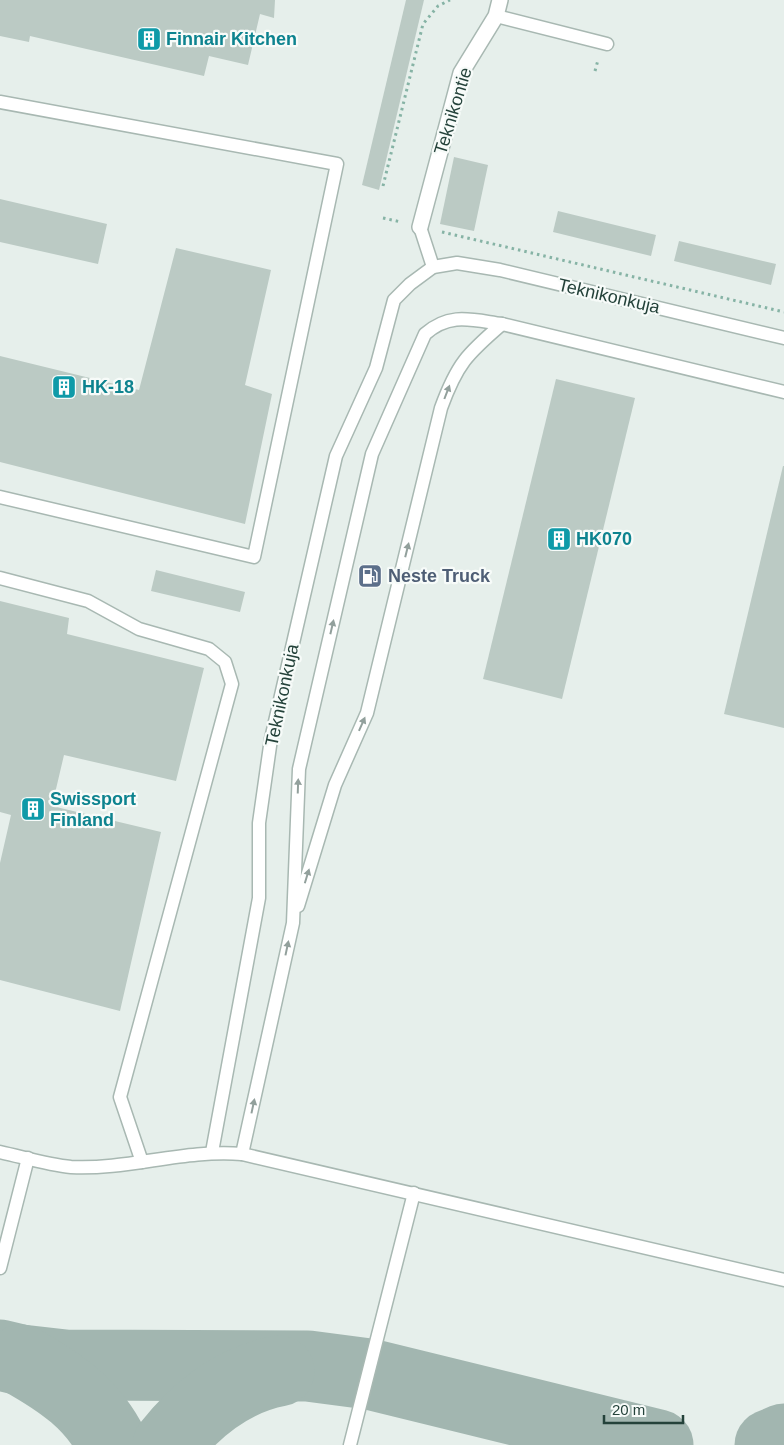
<svg xmlns="http://www.w3.org/2000/svg" width="784" height="1445" font-family="Arial,sans-serif">
	<rect width="100%" height="100%" fill="#e6efeb"/>
	<g fill="none" stroke-linecap="round" stroke-linejoin="round">
		<g stroke="#a2b6b0" stroke-width="71">
			<path d="M0,1355L21,1360L65,1365L308,1366L369,1374L658,1445"/>
			<path d="M21,1360C60,1382 93,1404 113,1445"/>
			<path d="M168,1445C197,1408 232,1380 279,1371"/>
			<path d="M770,1445L784,1439"/>
		</g>
	</g>
	<g fill="#bbcac4">
		<path d="M0,0H275L274,18L260,14L248,65L209,56L204,76L30,36L29,42L0,36Z"/>
		<path d="M406,0H424L379,190L362,185Z"/>
		<path d="M454,157L488,165L474,231L440,224Z"/>
		<path d="M0,199L107,224L98,264L0,242Z"/>
		<path d="M558,211L656,235L651,256L553,232Z"/>
		<path d="M679,241L776,264L771,285L674,261Z"/>
		<path d="M176,248L271,270L245,385L272,394L245,524L0,462V356L139,390Z"/>
		<path d="M556,379L635,398L562,699L483,679Z"/>
		<path d="M783,466H784V728L724,714Z"/>
		<path d="M156,570L245,592L240,612L151,591Z"/>
		<path d="M0,601L69,618L67,634L204,668L176,781L64,755L52,806L161,832L120,1011L0,980V863L11,815L0,812Z"/>
	</g>
	<g fill="none" stroke-linecap="round" stroke-linejoin="round">
		<defs>
			<g id="service">
				<path d="M496,16L607,44"/>
				<path d="M0,102L337,164L254,557L0,497"/>
				<path d="M420,227L433,267"/>
				<path d="M0,578L88,601L139,629L209,649L225,662L232,684L120,1097L142,1162"/>
				<path d="M298,906L335,785L367,713L441,408C457,364 467,354 502,324"/>
				<path d="M0,1152C23,1157 48,1165 71,1167C128,1170 185,1149 242,1154L784,1280"/>
				<path d="M212,1152L259,898V823L271,739L336,456L376,368L394,300L410,284L433,267L457,263L500,270L784,338"/>
				<path d="M242,1154L293,923L299,769L372,454L425,334C450,312 472,320 502,324L784,392"/>
				<path d="M0,1268L28,1158"/>
				<path d="M350,1445L414,1193"/>
			</g>
			<path id="minor" d="M420,227L461,73L496,16L500,0"/>
		</defs>
		<use href="#service" stroke="#a8b8b2" stroke-width="15"/>
		<use href="#minor" stroke="#a8b8b2" stroke-width="18"/>
		<g stroke="#86b3a5" stroke-width="3" stroke-dasharray="2.5 4" stroke-linecap="butt">
			<path d="M595,71L598,60"/>
			<path d="M383,186L423,24L438,6L450,0"/>
			<path d="M383,218L401,222"/>
			<path d="M442,232L784,312"/>
		</g>
		<use href="#service" stroke="#fff" stroke-width="12"/>
		<use href="#minor" stroke="#fff" stroke-width="15"/>
	</g>
	<defs><path id="oneway-solid" d="M-6-.8H1V-3.2L6.5 0L1 3.2V.8H-6Z" transform="scale(1.25)"/></defs>
	<g fill="#92a09c">
		<use href="#oneway-solid" transform="translate(447 392) rotate(-69)"/>
		<use href="#oneway-solid" transform="translate(407 550) rotate(-76)"/>
		<use href="#oneway-solid" transform="translate(332 627) rotate(-77)"/>
		<use href="#oneway-solid" transform="translate(362 724) rotate(-66)"/>
		<use href="#oneway-solid" transform="translate(298 786) rotate(-88)"/>
		<use href="#oneway-solid" transform="translate(307 876) rotate(-73)"/>
		<use href="#oneway-solid" transform="translate(287 948) rotate(-78)"/>
		<use href="#oneway-solid" transform="translate(253 1106) rotate(-78)"/>
	</g>
	<defs>
		<symbol id="building-square" viewBox="-11 -11 22 22"><rect x="-9" y="-9" width="18" height="18" rx="4" fill="#0f9aa8" stroke="#f7fbf9"/><path d="M-4-6H4V6H1V3H-1V6H-4ZM-2.5-4.3h1.7v1.8h-1.7ZM.8-4.3h1.7v1.8H.8ZM-2.5-1h1.7V.8h-1.7ZM.8-1h1.7V.8H.8Z" fill="#fff"/></symbol>
		<symbol id="fuel-square" viewBox="-11 -11 22 22"><rect x="-9" y="-9" width="18" height="18" rx="4" fill="#5c6f8a" stroke="#f7fbf9"/><path d="M-5.5-6h7V0h2V4h1.3V-2.5L3-4.5l.8-.8L6-3V5H2.5V1h-1V6h-7ZM-4.2-4.7v3.2H.2V-4.7Z" fill="#fff"/></symbol>
	</defs>
	<g fill-rule="evenodd">
		<use href="#building-square" x="135" y="25" width="28" height="28"/>
		<use href="#building-square" x="50" y="373" width="28" height="28"/>
		<use href="#building-square" x="545" y="525" width="28" height="28"/>
		<use href="#fuel-square" x="356" y="562" width="28" height="28"/>
		<use href="#building-square" x="19" y="795" width="28" height="28"/>
	</g>
	<g text-anchor="middle" dominant-baseline="central" stroke-width="4.5" stroke-linejoin="round" paint-order="stroke">
		<g font-size="18" font-weight="bold" fill="#0d838f" stroke="#f7fbf9" text-anchor="start">
			<text x="166" y="39">Finnair Kitchen</text>
			<text x="82" y="387">HK-18</text>
			<text x="576" y="539">HK070</text>
			<text x="50" y="799">Swissport<tspan x="50" dy="21">Finland</tspan></text>
		</g>
		<g font-size="18" fill="#24423a" stroke="#f7fbf9">
			<text transform="translate(453 111) rotate(-73)">Teknikontie</text>
			<text transform="translate(609 296) rotate(13)">Teknikonkuja</text>
			<text transform="translate(282 695) rotate(-78)">Teknikonkuja</text>
		</g>
		<g font-size="18" font-weight="bold" fill="#4e5e75" stroke="#f7fbf9" text-anchor="start">
			<text x="388" y="576">Neste Truck</text>
		</g>
	</g>
	<path d="M604 1415v8h79v-8" fill="none" stroke="#24423a" stroke-width="2.5"/>
	<text x="612" y="1415" font-size="15" fill="#24423a" stroke="#f7fbf9" stroke-width="4" paint-order="stroke">20 m</text>
</svg>
